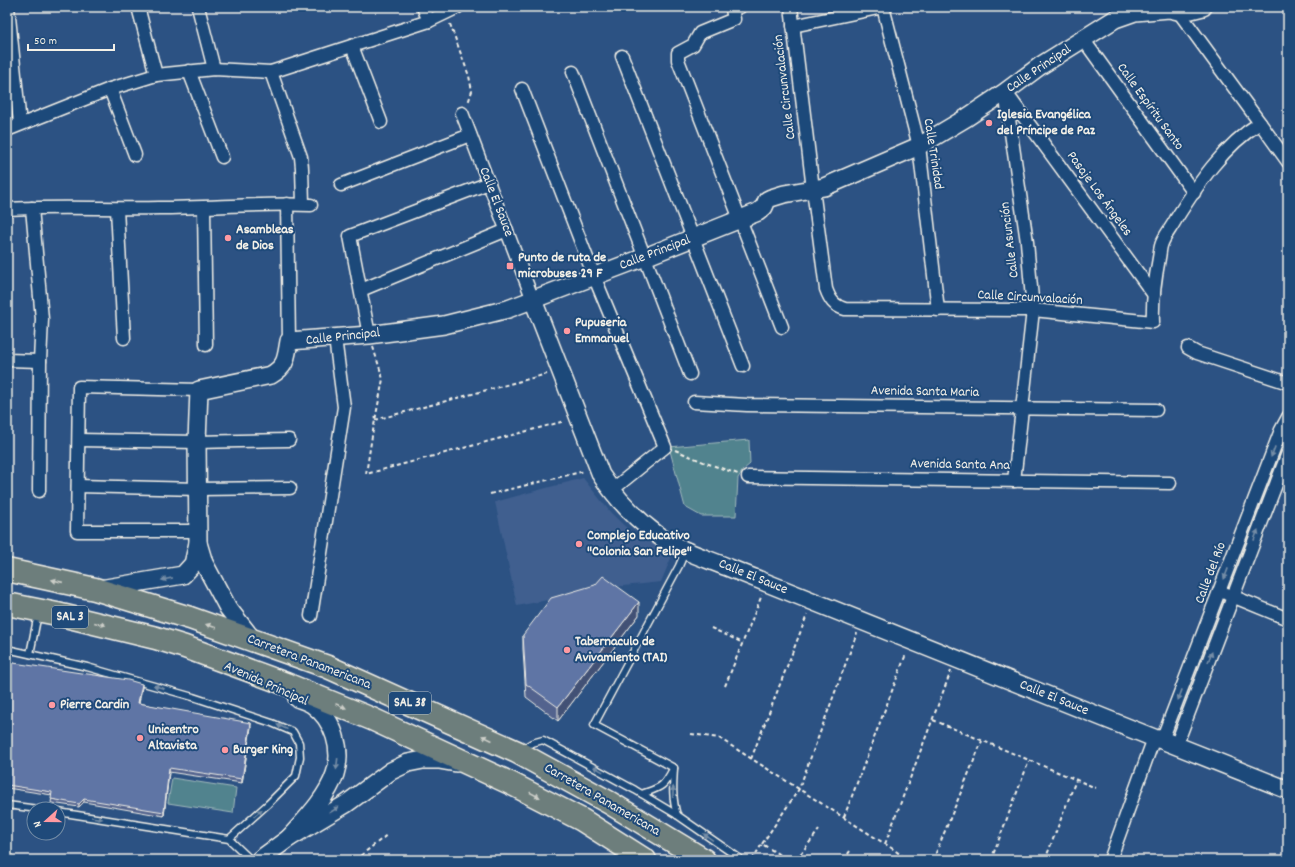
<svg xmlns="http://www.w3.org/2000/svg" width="1295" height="867" font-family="Dekko,sans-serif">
	<rect width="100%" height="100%" fill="#2c5283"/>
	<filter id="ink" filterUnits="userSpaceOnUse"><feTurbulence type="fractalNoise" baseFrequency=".025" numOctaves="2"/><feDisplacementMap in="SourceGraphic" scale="8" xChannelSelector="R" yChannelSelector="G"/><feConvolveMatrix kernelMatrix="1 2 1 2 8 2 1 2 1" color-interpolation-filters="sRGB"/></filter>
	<g filter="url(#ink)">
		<path fill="#3f5f8f" d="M583,478L611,513L636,537L674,551L661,582L614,587L517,606L495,502Z"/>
		<g fill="#51838e" stroke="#a2babb">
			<path d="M749,440L750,464L743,470L738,478L736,516H701L685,507L669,447Z"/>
			<path d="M172,778L236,788L233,813L168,803Z"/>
		</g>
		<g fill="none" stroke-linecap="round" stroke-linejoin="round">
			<defs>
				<g id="lane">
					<path d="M7,649L87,667L193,697L272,723L293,732L299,743L300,757L296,776L268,804L229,839"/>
					<path d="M30,654L38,614"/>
					<path d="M522,749L532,743L543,740L635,790L677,815L739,858V860"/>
					<path d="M674,768L594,725L679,566L685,552"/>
					<path d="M674,768C673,784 672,799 677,815"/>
					<path d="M642,794C661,787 663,788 673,769"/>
					<path d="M7,805L38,809"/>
					<path d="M58,812L229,839L251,860"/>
				</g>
				<g id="street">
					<path d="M8,7L20,124"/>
					<path d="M138,7L156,75"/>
					<path d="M198,7L214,69"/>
					<path d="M423,7L429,21"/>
					<path d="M740,7L732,9L734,19L700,33L693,45L678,53V60L782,327"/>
					<path d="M791,7L813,189L826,289C830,300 834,306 845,309L1033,310L1153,322C1152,300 1155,279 1159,258C1160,253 1160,247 1162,243C1165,235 1172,227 1176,219C1198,184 1224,145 1260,123L1178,11"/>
					<path d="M793,26L883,7L919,146L938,310"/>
					<path d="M1083,39L1194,193"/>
					<path d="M352,46L381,122"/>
					<path d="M622,56L743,366"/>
					<path d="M189,71L222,157"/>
					<path d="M271,72L301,157L302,168L303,204"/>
					<path d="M573,72L690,374"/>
					<path d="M110,89L135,155"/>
					<path d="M522,89L594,276L665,447L612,490"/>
					<path d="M1005,92L1027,242L1033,310L1014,481"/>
					<path d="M1007,94L1154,295"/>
					<path d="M462,113L533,300"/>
					<path d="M1260,123L1288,162"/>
					<path d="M7,130L110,89L156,75L214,69L271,72L429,21L458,7"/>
					<path d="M341,185L470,135"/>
					<path d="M287,204L289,341"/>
					<path d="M32,208L42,319L40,361L39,491"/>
					<path d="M204,208L206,345"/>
					<path d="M7,209C58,206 108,209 159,208C210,208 260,203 311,205"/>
					<path d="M117,209L124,338"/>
					<path d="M361,290L507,230"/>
					<path d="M369,335L350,236L489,183"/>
					<path d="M1188,348L1197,353L1288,383"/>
					<path d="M7,360L40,361"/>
					<path d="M694,402L747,405L1156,410"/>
					<path d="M79,440L197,442L289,440"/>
					<path d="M748,477L1170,483"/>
					<path d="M78,486L198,489L290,488"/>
					<path d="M198,531H77L79,387L199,390"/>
					<path d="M1227,594L1288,619"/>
					<path d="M311,616L344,407L335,338"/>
					<path d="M1162,740L1281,430L1288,417"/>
					<path d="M1176,746L1288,453"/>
					<path d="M1110,860L1154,738"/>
				</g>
				<g id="secondary">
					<path d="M533,300L601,475C616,498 637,520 659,536C678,550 705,558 727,567L1154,738L1162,740L1288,790"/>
					<path d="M198,543L204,563L228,608L253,640"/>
					<path d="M100,589L183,575L193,564L198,543L197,442L199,390L271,375C287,366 286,357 289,341L369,335L444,325L508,309L645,257L758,212L764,207L767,200L771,198L784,194L824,187L919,146L966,118L1005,92L1040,66L1115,19L1135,12L1169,9L1178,11L1191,10L1203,7"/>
					<path d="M289,838C306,819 327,798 335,774C343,750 334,720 313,705C309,702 302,700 297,698"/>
					<path d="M259,860L289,838L346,804L391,771L408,763L423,760H439L456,763"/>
				</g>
				<g id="highway">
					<path d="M7,570L95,589L190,618L328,667L517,752L610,803L704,860"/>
					<path d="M7,604L57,614L156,638L185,647L286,684L372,719L512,784L582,820L645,860"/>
				</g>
			</defs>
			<use href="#lane" stroke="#f4f1e8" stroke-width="9"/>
			<use href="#street" stroke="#f4f1e8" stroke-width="15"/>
			<use href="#secondary" stroke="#f4f1e8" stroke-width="20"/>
			<use href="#highway" stroke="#f4f1e8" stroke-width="25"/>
			<g stroke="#f4f1e8" stroke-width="2" stroke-dasharray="4 3" stroke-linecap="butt">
				<path d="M450,24L469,76L472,91L468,103"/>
				<path d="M373,347L383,379L372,436L366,474L565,421"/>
				<path d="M375,420L547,374"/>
				<path d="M675,450L706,463L738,474"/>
				<path d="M490,494L585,471"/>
				<path d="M711,628L743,643"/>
				<path d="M725,686L762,595"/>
				<path d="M933,720L1096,788"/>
				<path d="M691,734L719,738L893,849L908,860"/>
				<path d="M751,759L807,615"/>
				<path d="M844,817L906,654"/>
				<path d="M762,844L799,789L857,633"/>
				<path d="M885,844L951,671"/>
				<path d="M355,860L388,834"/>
				<path d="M752,860L762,844L788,860"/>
				<path d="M796,860L819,830"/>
				<path d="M844,860L850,851"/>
				<path d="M933,860L982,741"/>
				<path d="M991,860L1029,761"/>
				<path d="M1045,860L1076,780"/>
			</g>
			<use href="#lane" stroke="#1f4a7a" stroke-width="6"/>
			<use href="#street" stroke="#1f4a7a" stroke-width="12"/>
			<use href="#secondary" stroke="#1f4a7a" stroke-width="17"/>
			<use href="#highway" stroke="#6d7e7c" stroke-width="22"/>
		</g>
		<g fill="#52648e" stroke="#f4f1e8">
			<path d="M639,615L558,721L526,697L523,649V635Z"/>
			<path d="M7,662L142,687L139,703L251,727L242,783L169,772L164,816L84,802L79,807L51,803L52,795L7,788Z"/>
		</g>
		<g fill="#425174" stroke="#f4f1e8">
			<path d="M639,602V615L558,721V707Z"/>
			<path d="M142,684V687L138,707V703Z"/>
			<path d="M251,723V727L242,783V779Z"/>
			<path d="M169,768V772L164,816V812Z"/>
			<path d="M84,799V802L79,807V804Z"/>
		</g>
		<g fill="#5f74a5" stroke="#f4f1e8">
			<path d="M603,576L639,602L558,707L526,684L523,635L551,598L595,585Z"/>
			<path d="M7,662L128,680L142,684L138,703L251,723L242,779L169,768L164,812L84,799L79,804L51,799L52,792L7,785Z"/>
		</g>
		<defs><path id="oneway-solid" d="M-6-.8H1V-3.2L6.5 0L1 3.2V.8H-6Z"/></defs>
		<g fill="#748da6">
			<use href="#oneway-solid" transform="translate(1273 452) rotate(111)"/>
			<use href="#oneway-solid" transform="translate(1256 535) rotate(-69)"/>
			<use href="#oneway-solid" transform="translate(1226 574) rotate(111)"/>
			<use href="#oneway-solid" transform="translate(167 579) rotate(169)"/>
			<use href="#oneway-solid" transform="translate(1210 657) rotate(-69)"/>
			<use href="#oneway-solid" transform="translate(159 687) rotate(-164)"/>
			<use href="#oneway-solid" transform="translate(1180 695) rotate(111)"/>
			<use href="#oneway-solid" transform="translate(282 727) rotate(-156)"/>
			<use href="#oneway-solid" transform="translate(337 764) rotate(97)"/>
			<use href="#oneway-solid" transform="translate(598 769) rotate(-151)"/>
			<use href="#oneway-solid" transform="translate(673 792) rotate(-88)"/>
			<use href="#oneway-solid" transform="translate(334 810) rotate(-32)"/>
			<use href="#oneway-solid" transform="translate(258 813) rotate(-42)"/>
			<use href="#oneway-solid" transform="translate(97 818) rotate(9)"/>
			<use href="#oneway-solid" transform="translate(708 837) rotate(-145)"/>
		</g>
		<g fill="#cccec8">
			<use href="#oneway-solid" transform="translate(57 581) rotate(-167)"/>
			<use href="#oneway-solid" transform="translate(100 624) rotate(14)"/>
			<use href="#oneway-solid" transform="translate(211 626) rotate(-161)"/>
			<use href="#oneway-solid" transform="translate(341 706) rotate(22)"/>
			<use href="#oneway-solid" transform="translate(487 738) rotate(-155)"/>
			<use href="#oneway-solid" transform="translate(535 795) rotate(27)"/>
		</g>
	</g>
	<g fill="#ff9aa2" stroke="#1f4a7a" stroke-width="1.5">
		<circle cx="989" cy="123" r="4"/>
		<circle cx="228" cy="238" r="4"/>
		<rect x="506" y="262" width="8" height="8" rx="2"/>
		<circle cx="567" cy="331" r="4"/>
		<circle cx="579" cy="544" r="4"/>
		<circle cx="567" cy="650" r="4"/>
		<circle cx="52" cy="705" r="4"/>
		<circle cx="140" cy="738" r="4"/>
		<circle cx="225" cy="750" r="4"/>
	</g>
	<g text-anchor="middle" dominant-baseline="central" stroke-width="4" stroke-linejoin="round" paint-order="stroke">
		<g fill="#1f4a7a" stroke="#b4bfc7" stroke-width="1">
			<rect x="52" y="606" width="36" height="22" rx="3"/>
			<rect x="389" y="692" width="42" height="22" rx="3"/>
		</g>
		<g font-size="13" font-weight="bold" fill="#f4f1e8">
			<text x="70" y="617">SAL 3</text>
			<text x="410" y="703">SAL 38</text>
		</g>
		<g font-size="14" fill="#f4f1e8" stroke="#1f4a7a">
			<text transform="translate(1039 69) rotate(-34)">Calle Principal</text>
			<text transform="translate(785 87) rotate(-97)">Calle Circunvalación</text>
			<text transform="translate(1150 107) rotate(54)">Calle Espíritu Santo</text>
			<text transform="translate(933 154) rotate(81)">Calle Trinidad</text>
			<text transform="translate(1099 194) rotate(54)">Pasaje Los Ángeles</text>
			<text transform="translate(496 202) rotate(69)">Calle El Sauce</text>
			<text transform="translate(1010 240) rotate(-97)">Calle Asunción</text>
			<text transform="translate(655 253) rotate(-21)">Calle Principal</text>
			<text transform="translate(1030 298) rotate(3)">Calle Circunvalación</text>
			<text transform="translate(343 337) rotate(-6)">Calle Principal</text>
			<text transform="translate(925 392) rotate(1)">Avenida Santa Maria</text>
			<text transform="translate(960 465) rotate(1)">Avenida Santa Ana</text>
			<text transform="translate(1211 573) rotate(-69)">Calle del Río</text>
			<text transform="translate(753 577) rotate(22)">Calle El Sauce</text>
			<text transform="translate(309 662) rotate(21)">Carretera Panamericana</text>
			<text transform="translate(266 684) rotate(24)">Avenida Principal</text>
			<text transform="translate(1054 698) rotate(22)">Calle El Sauce</text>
			<text transform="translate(602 800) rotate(30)">Carretera Panamericana</text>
		</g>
		<g font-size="14" font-weight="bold" fill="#f4f1e8" stroke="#1f4a7a" text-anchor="start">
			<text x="997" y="115">Iglesia Evangélica<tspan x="997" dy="16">del Príncipe de Paz</tspan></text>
			<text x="236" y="230">Asambleas<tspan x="236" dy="16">de Dios</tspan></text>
			<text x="518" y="258">Punto de ruta de<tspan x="518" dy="16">microbuses 29 F</tspan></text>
			<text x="575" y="323">Pupuseria<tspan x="575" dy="16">Emmanuel</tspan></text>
			<text x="587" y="536">Complejo Educativo<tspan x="587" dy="16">"Colonia San Felipe"</tspan></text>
			<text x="575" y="642">Tabernaculo de<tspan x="575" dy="16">Avivamiento (TAI)</tspan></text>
			<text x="60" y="705">Pierre Cardin</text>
			<text x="148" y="730">Unicentro<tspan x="148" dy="16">Altavista</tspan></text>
			<text x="233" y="750">Burger King</text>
		</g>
	</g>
	<rect width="1295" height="867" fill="none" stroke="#1f4a7a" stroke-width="24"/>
	<rect x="12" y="12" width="1271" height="843" fill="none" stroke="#f4f1e8" stroke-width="1.5" filter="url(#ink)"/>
	<g transform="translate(46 821) rotate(249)"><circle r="19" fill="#1f4a7a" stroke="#748da6"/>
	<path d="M0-3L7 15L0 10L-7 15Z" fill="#ff9aa2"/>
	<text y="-6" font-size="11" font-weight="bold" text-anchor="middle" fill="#f4f1e8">N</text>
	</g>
	<path d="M28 44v6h86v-6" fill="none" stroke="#f4f1e8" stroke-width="2"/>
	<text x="34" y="44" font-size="12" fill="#f4f1e8" stroke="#1f4a7a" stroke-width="3" paint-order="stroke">50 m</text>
</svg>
